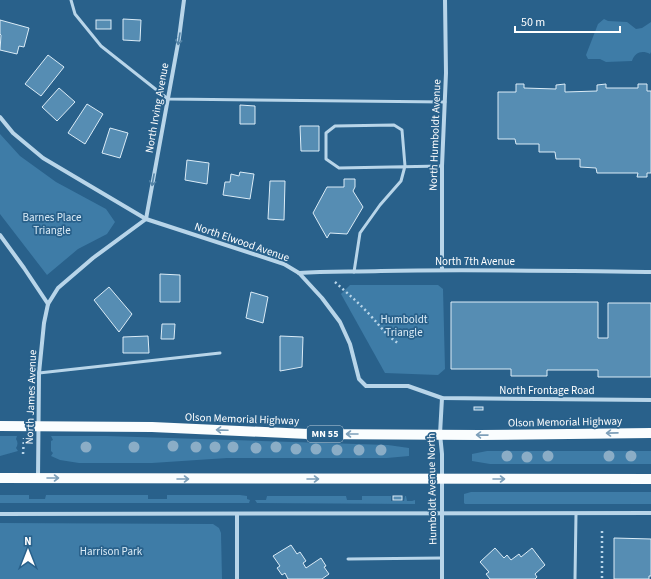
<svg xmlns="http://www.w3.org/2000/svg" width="651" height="579" font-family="'Source Sans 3',sans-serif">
	<rect width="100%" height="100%" fill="#29618b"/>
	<g fill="#3e7ca7">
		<path d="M604,19L608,21L627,22L636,29L642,28L651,22V52L650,54C642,50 635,52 632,61L606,62L600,59H588L586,55L598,24Z"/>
		<path d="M0,134L20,156L56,182L106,209L115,222L107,234L78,249L47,275L0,214Z"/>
		<path d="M350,285H438L443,289L445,369L438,375L385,373L341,294Z"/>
		<path d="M0,436H17L16,439C18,442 18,445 16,448L18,451L0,456Z"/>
		<path d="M51,436H106L388,445L409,448V456L387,458H227L152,463H79L60,460L51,456L53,453L51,451V441L53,440Z"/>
		<path d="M487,451H651V464H490L472,461V454Z"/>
		<path d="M471,492H651V504H465L464,503V494Z"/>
		<path d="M0,495H29V499H45L46,495H148V499H167V495H240L247,496V499L250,500L249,503H0Z"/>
		<path d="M267,496H346L347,500H362V496H391V501H404L405,496H406L407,501H412L415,500V504L257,503L255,500H266Z"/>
		<path d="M0,523L213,524L219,528L221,533L222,579H0Z"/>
	</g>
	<g fill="#568db3" stroke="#dbecf7">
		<path d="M123,19L141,20L140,41L123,40Z"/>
		<path d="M0,20L29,28L24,47L19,46L17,54L0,50L1,35L0,34Z"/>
		<rect x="96" y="20" width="15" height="9"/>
		<path d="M48,55L64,67L41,96L25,84Z"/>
		<path d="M516,84H524V88L556,89V85L565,84V92L597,91V85L606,84V88H638V84H647V91H651V173H647V177H637L638,173H597L596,168L580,167V159H556L555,152H539V144H516L515,139H498V92H516Z"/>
		<path d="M59,88L75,102L57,121L42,107Z"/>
		<path d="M87,104L103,114L85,144L68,133Z"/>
		<path d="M240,105L255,106V124H240Z"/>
		<path d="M300,126H319V151H301Z"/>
		<path d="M110,128L128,133L120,158L102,153Z"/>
		<path d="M187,160L209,163L207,184L185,180Z"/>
		<path d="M240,172L254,174L250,199L223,195L225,182H230L231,174L239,176Z"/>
		<path d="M344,179H355V187L353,191L363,207L347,234L330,233L327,238L313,213L327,187H344Z"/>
		<path d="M270,181H285L284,220L268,219Z"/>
		<path d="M160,274L180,275V302H160Z"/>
		<path d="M109,287L132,314L119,332L94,300Z"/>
		<path d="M251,292L268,297L263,323L246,318Z"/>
		<path d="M451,302H598V338H608V303H651V377H598V370H547V376H511V369H451Z"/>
		<path d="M162,324H175L174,339H161Z"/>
		<path d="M148,336L149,353H123V337Z"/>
		<path d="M280,336L303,337L302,367L280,371Z"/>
		<rect x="474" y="407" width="9" height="3"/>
		<rect x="393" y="496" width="9" height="4"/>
		<path d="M614,538L651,539V576H649V579H614Z"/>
		<path d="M291,545L297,554L300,552L306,561L303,563L306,568L321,558L326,566L324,567L329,574L322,579H288L285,573L282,575L277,568L280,566L273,556Z"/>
		<path d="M495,548L504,558L507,555L511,560L519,554L521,557L532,548L545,565L535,574L537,577L535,579H490L486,574L489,572L480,562Z"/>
	</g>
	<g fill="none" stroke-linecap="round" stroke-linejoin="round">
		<g stroke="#b8d5e9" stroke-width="2.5" stroke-dasharray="2 3" stroke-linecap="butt">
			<path d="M335,282C347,293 359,303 370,315C381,327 385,334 399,344"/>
			<path d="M23,454L24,438"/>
			<path d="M602,531V579"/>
		</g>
		<g stroke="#b8d5e9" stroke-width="3">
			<path d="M71,0L75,14L101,46L168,99L445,102"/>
			<path d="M354,272L360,233L380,205L401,181L405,166L402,130L394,125L335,126L326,133V159L339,168L442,166"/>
			<path d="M39,373L220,353"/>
			<path d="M348,559L442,558"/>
			<path d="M575,579L576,514"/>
		</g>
		<g stroke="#b8d5e9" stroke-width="4">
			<path d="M0,117L13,133L43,158L146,219L284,264L299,273L322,298L340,322L350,344L359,379L366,386H408L442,398L651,400"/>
			<path d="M146,219L179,38L184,0"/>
			<path d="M0,235L24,268L48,304"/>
			<path d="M442,270V166L446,73L445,0"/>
			<path d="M299,273C327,271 354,272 381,271C471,269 561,271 651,272"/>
			<path d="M442,398L440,434L442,454V579"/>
			<path d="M38,478L39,373L44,323L48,304L58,288L93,258L146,219"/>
			<path d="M0,514L651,513"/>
			<path d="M237,515V579"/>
		</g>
		<g stroke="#fafdfe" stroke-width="10">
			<path d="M0,426L152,427L308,434L480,435L651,433"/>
			<path d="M0,478L651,479"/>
		</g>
	</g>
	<g fill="#8badc6">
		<circle cx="173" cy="446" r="5.5"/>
		<circle cx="86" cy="447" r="5.5"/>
		<circle cx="134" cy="447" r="5.5"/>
		<circle cx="196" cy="447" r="5.5"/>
		<circle cx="215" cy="447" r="5.5"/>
		<circle cx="233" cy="447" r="5.5"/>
		<circle cx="276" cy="447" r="5.5"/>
		<circle cx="256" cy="448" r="5.5"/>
		<circle cx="296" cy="449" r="5.5"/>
		<circle cx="316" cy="449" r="5.5"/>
		<circle cx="337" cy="450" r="5.5"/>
		<circle cx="359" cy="450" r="5.5"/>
		<circle cx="381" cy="450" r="5.5"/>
		<circle cx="507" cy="456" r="5.5"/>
		<circle cx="548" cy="456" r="5.5"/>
		<circle cx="609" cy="456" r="5.5"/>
		<circle cx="631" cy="456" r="5.5"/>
		<circle cx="527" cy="457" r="5.5"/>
	</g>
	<defs><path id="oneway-shaft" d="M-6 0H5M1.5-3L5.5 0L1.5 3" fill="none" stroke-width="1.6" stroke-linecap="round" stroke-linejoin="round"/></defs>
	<g stroke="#5484a7">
		<use href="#oneway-shaft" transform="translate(179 39) rotate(99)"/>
		<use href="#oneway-shaft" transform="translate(153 180) rotate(100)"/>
	</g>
	<g stroke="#7d9fb9">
		<use href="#oneway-shaft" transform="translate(222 430) rotate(-178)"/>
		<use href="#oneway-shaft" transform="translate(612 433) rotate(179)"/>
		<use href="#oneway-shaft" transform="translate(352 434) rotate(-180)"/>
		<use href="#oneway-shaft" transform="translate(482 435) rotate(-179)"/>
		<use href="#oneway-shaft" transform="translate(53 478)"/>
		<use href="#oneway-shaft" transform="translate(183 479)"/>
		<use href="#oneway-shaft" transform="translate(313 479)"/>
		<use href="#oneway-shaft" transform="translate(499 479)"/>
	</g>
	<g text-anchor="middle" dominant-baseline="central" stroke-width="3.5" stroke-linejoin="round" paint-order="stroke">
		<rect fill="#29618b" stroke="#bfd0dc" stroke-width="1" x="307" y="426" width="36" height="16" rx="3"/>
		<g font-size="10" font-weight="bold" fill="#fff">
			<text x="325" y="434">MN 55</text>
		</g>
		<g font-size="11" fill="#fff" stroke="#29618b">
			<text transform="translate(157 108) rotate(-80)">North Irving Avenue</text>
			<text transform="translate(435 135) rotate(-88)">North Humboldt Avenue</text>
			<text transform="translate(242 242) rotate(19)">North Elwood Avenue</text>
			<text x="475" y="261">North 7th Avenue</text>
			<text x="547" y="390">North Frontage Road</text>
			<text transform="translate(31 397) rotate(-88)">North James Avenue</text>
			<text transform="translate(242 419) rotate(2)">Olson Memorial Highway</text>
			<text transform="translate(565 422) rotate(-1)">Olson Memorial Highway</text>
			<text transform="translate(432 489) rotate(-91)">Humboldt Avenue North</text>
		</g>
		<g font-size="11" fill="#dbecf7" stroke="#29618b">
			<text x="52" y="217">Barnes Place<tspan x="52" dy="13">Triangle</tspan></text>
			<text x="404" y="319">Humboldt<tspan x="404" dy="13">Triangle</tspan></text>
			<text x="111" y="551">Harrison Park</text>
		</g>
	</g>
	<g transform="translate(28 551)" stroke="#29618b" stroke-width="3" paint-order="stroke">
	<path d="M0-3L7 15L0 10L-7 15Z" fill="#ffffff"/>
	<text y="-6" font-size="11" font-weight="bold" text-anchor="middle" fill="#ffffff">N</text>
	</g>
	<path d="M515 26v6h105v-6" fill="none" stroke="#ffffff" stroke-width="2"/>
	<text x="521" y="26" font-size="12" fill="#ffffff" stroke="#29618b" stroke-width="3" paint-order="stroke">50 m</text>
</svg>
